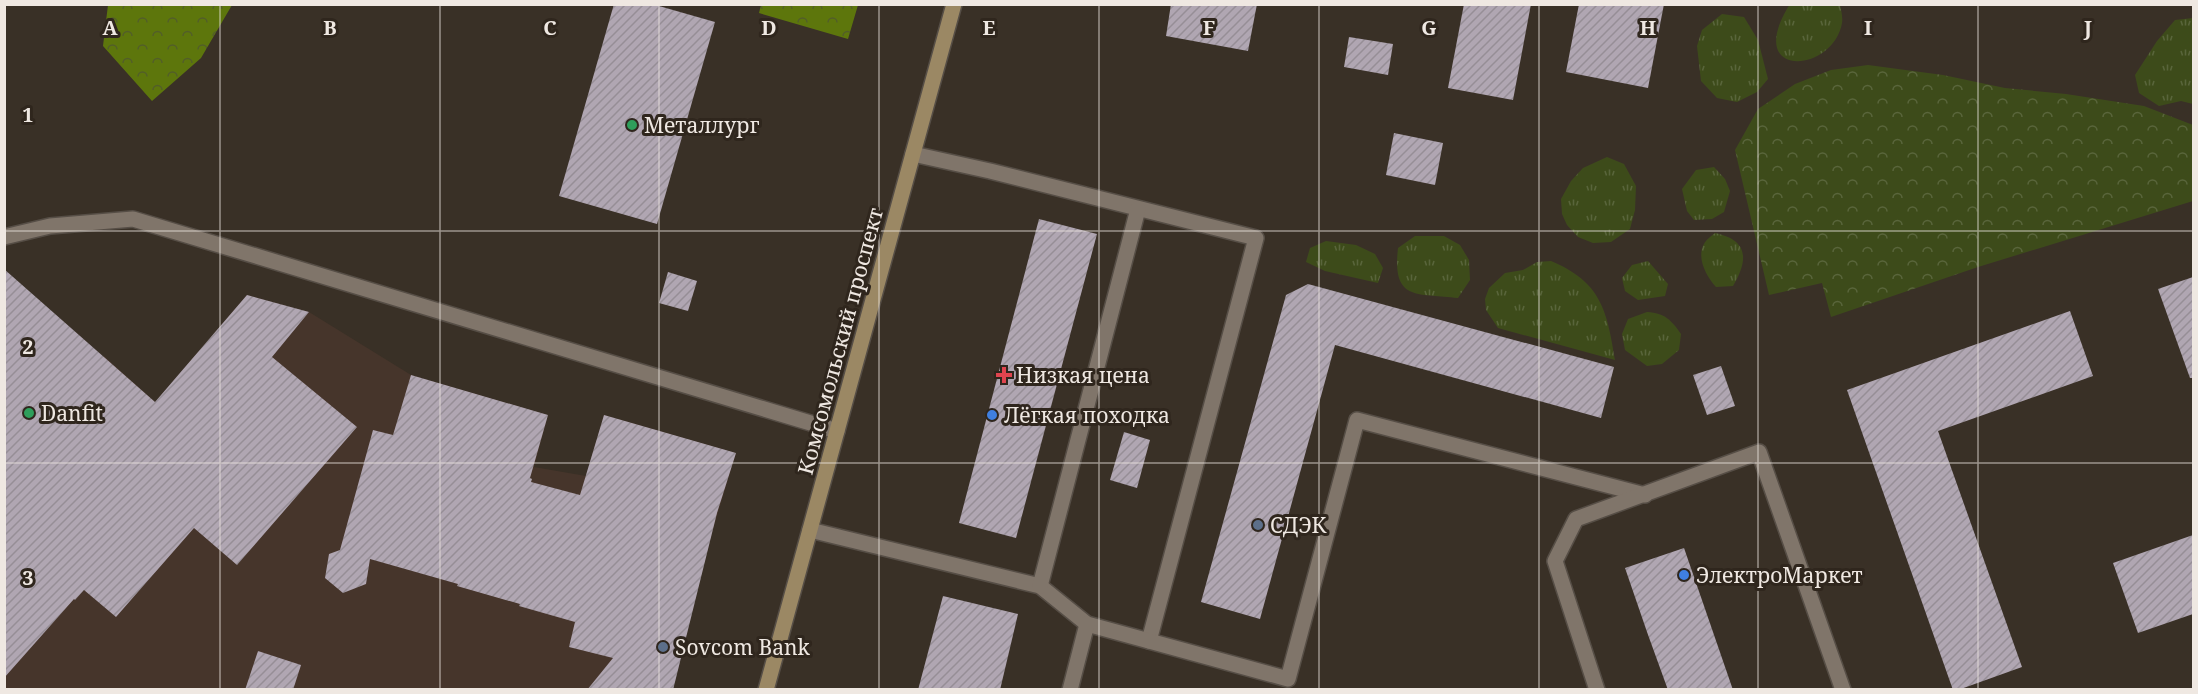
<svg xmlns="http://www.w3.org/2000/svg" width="2198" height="694" font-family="'Noto Serif',serif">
	<defs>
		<pattern id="grass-tufts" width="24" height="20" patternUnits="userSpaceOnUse" patternTransform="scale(1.5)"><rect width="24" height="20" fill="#3d4b1a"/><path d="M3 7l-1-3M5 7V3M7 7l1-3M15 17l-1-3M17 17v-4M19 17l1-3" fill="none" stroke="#59653b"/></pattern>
		<pattern id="forest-crowns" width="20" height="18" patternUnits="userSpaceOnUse" patternTransform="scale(1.5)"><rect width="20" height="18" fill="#5d760c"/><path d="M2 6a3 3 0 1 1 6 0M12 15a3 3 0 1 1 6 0" fill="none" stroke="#525e28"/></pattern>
		<pattern id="park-crowns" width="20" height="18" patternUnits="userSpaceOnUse" patternTransform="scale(1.5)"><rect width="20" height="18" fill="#3d4b1a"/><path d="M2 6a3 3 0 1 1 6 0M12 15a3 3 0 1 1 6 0" fill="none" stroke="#59653b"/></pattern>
		<pattern id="building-hatch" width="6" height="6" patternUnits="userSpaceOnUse" patternTransform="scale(1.5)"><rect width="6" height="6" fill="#b0a6b2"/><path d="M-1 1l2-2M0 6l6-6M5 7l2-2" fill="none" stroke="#968e96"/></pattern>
	</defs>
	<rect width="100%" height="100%" fill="#393026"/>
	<path fill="#46352b" d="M247,295L309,312L411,375L548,415L534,467L586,476L604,415L736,453L713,529L676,674L669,689L5,690V470L104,356L155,402Z"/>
	<g fill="url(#grass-tufts)">
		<path d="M1790,4L1840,5C1841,10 1843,17 1842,23C1833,74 1742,80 1790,4Z"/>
		<path d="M1722,14L1744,17L1758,40L1768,79L1757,92L1737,102L1717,98L1701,81L1697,46L1702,30Z"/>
		<path d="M2193,18V104L2181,101L2159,106L2139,93L2135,75L2157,41L2175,20Z"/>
		<path d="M1607,157L1624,164L1636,186L1635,210L1630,229L1611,242L1593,243L1578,237L1567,225L1562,214L1561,199L1571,181L1583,168Z"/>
		<path d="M1714,167L1725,179L1730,191L1724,212L1712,219L1694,220L1687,211L1682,189L1696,170Z"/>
		<path d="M1715,233C1748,240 1749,259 1733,286L1716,287C1707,277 1696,258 1704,244C1706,240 1711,236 1715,233Z"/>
		<path d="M1415,236H1444L1460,245L1469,260L1470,280L1458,298C1416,293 1392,301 1398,248Z"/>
		<path d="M1326,241L1356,245L1375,254L1383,268L1378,283L1325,271L1306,262L1310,248Z"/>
		<path d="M1551,261C1601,282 1607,310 1615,360L1498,328L1486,310L1485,299L1489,288L1505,273L1523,270L1537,262Z"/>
		<path d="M1648,261L1668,284L1665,296L1638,300L1625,291L1622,278L1632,265Z"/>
		<path d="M1647,312C1665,313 1671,320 1681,334L1679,350L1662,364L1647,366L1625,350L1622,334L1628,319Z"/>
	</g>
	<g fill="url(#forest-crowns)">
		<path d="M108,5V4L232,5L201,58L152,101L103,46Z"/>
		<path d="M761,5V4L858,5L848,39L759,13Z"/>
	</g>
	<path fill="url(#park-crowns)" d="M1868,65L1943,75L2005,88L2066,94L2144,106L2193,125V201L1978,267L1831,317L1822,283L1769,295L1735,150L1758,109L1795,84L1831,70Z"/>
	<g fill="url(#building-hatch)">
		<path d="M614,4H652L715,22L657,224L559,196Z"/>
		<path d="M1171,4H1257L1248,51L1166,36Z"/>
		<path d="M1464,4H1531L1513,100L1448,88Z"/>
		<path d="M1579,4H1664L1648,88L1566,72Z"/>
		<path d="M1349,37L1393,44L1388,75L1344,67Z"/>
		<path d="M1394,133L1443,143L1435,185L1386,175Z"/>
		<path d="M1039,219L1097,234L1016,538L959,523Z"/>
		<path d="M4,269L155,402L247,295L309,312L272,357L357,427L237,565L194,528L116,617L84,590L75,600L74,599L4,678Z"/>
		<path d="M668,272L697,281L688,311L659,303Z"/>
		<path d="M2193,277V378H2190L2158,289Z"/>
		<path d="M1308,284L1614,367L1601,418L1335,345L1260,619L1201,602L1286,295Z"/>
		<path d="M2070,311L2093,376L1938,431L2022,667L1958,690H1953L1847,390Z"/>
		<path d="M1721,366L1735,406L1707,415L1693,375Z"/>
		<path d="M411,375L548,415L530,478L532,479L531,482L580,495L604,415L736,453L717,513L673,690H587L613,658L569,647L575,622L519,606L520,604L457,586L458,584L370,559L366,584L343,593L325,578L329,554L340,550L373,430L393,435Z"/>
		<path d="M1124,432L1150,440L1137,488L1110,480Z"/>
		<path d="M2193,535V614L2138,633L2113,563Z"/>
		<path d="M1684,548L1733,690H1668L1647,632L1625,568Z"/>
		<path d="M943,596L1018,614L1000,690H918Z"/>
		<path d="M258,651L301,665L293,690H245Z"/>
	</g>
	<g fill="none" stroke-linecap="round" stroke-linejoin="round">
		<defs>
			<g id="lane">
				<path d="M913,154L990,171L1256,238L1149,641"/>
				<path d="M4,237L50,226L133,219L837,431"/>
				<path d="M810,530L1040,586L1087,624L1288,679L1357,420L1645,495"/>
				<path d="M1040,586L1138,209"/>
				<path d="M1070,690L1087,624"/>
				<path d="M1597,690L1555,561L1576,519L1759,452L1843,690"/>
			</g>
			<path id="secondary" d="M766,690L954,4"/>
		</defs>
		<use href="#lane" stroke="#564e46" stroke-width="18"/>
		<use href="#secondary" stroke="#564e46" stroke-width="18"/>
		<use href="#lane" stroke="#80756a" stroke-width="15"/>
		<use href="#secondary" stroke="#9b8864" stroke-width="15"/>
	</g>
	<path fill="none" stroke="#efe8e2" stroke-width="1.5" stroke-opacity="0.55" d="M220,4V690M440,4V690M659,4V690M879,4V690M1099,4V690M1319,4V690M1539,4V690M1758,4V690M1978,4V690M4,231H2194M4,463H2194"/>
	<g fill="#2e9e5b" stroke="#2f261d" stroke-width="2">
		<circle cx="632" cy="125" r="6"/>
		<circle cx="29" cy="413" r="6"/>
	</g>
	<path fill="#e0444e" stroke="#2f261d" stroke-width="2" d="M1001 366h6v6h6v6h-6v6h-6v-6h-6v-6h6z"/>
	<g fill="#3f7fe0" stroke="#2f261d" stroke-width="2">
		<circle cx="992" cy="415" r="6"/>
		<circle cx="1684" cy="575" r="6"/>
	</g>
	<g fill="#5c6f8a" stroke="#2f261d" stroke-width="2">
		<circle cx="1258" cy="525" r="6"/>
		<circle cx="663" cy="647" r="6"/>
	</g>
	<g text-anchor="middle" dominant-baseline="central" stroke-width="6" stroke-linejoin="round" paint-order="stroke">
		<g font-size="21" fill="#efe8e2" stroke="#2f261d" text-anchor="start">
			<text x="644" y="125">Металлург</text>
			<text x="1016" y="375">Низкая цена</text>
			<text x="41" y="413">Danfit</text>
			<text x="1004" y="415">Лёгкая походка</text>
			<text x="1270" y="525">СДЭК</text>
			<text x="1696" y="575">ЭлектроМаркет</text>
			<text x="675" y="647">Sovcom Bank</text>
		</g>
		<g font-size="21" fill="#efe8e2" stroke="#2f261d">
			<text transform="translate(840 341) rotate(-75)">Комсомольский проспект</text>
		</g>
	</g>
	<g font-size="20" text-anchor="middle" font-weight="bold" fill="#efe8e2" stroke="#2f261d" stroke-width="6" stroke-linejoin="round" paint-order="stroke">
		<text x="110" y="35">A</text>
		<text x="330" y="35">B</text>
		<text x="550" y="35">C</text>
		<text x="769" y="35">D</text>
		<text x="989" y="35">E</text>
		<text x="1209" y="35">F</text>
		<text x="1429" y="35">G</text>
		<text x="1648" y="35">H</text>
		<text x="1868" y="35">I</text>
		<text x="2088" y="35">J</text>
		<text x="28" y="122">1</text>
		<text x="28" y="354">2</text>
		<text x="28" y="585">3</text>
	</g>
	<rect width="2198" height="694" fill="none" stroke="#efe8e2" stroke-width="12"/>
</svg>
